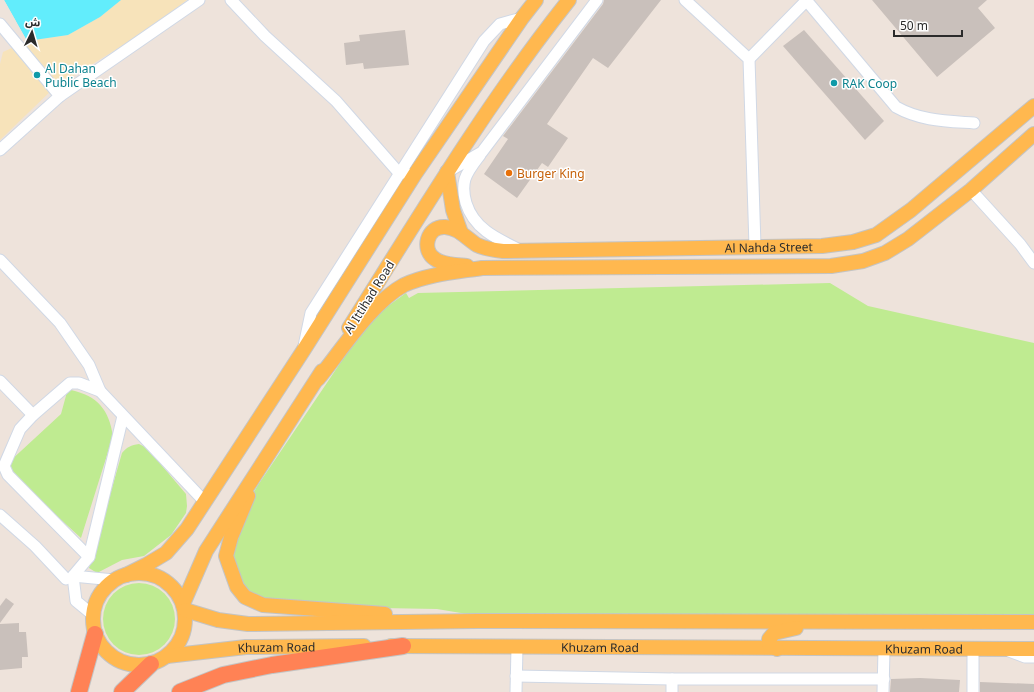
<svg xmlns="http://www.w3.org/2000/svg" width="1034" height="692" font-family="'Noto Sans','Noto Sans Arabic',sans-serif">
	<rect width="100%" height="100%" fill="#eee3db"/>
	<g fill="#bfeb91">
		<path d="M830,283L868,306L1034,343V616L467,614L437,609L271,606L230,580L231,531L258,485L370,319L406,293L409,298L418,293Z"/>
		<path d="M71,390C98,396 109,410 113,436L81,538L9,472L8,463L61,414L67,392Z"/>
		<path d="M139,444L147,448L186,494L187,506L186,513L171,535L144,556L122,560L97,573L89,568L122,453C127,447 131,445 139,444Z"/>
		<circle cx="139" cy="619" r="36"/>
	</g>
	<path fill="#f7e3ba" d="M121,0H187L148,30L55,87L0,140V64L3,52L27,41L68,35L100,17Z"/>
	<path fill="#62edfc" d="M4,0H121L100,17L68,35L27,41Z"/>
	<path fill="#eee3db" d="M2,0H4L27,41L25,42Z"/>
	<g fill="#c9c0bb">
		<path d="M604,0H661L608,68L593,58L547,124L568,138L548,167L542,163L517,198L484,174L508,139L503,136L603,4Z"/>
		<path d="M872,0H987L978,8L995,28L937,77Z"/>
		<path d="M405,30L409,65L364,69L363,63L346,65L344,43L360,41L359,35Z"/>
		<path d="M804,30L884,121L865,140L783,46Z"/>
		<path d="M6,598L14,604L0,623V606Z"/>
		<path d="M19,623V632H26L28,657H22V668L0,670V624Z"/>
		<path d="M920,678L960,680L959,692H890L891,679Z"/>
		<path d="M980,682L1034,684V692H980Z"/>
	</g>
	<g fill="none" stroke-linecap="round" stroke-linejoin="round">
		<defs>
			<g id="minor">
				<path d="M231,0L265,36L336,101L399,173H406"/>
				<path d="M685,0L749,59L755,246"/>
				<path d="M806,0L896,107C921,121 946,121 974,123"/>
				<path d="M0,24L60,96"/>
				<path d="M749,59L807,0"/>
				<path d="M0,150L60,96L199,0"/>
				<path d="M480,155C474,163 468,170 465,179C463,186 464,196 466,203C474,229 497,239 520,250"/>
				<path d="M449,171L482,152L597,0"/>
				<path d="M971,190L1020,244L1034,263"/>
				<path d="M0,260L60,323L89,365L100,391"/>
				<path d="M304,346L311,313L484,41L500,24L522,18"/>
				<path d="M0,381L33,415"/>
				<path d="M0,515L35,546L66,579"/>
				<path d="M89,557L8,475L4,466L20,429L33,415L70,383H79L100,391L205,502"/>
				<path d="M73,576L114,580"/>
				<path d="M93,615L76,601L73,576L89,557L123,416"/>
				<path d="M1009,651L1025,657H1034"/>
				<path d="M516,676L672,679"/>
				<path d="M516,692L517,647"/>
				<path d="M672,692V679H884"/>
				<path d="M883,692L884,650"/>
				<path d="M973,692V650"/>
			</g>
			<g id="major">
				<path d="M447,172L453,210L461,233"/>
				<path id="s1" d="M467,266C457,265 443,265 435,259C421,250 427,226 445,227C459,228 466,238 477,245C485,249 494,250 503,251L822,246L853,242L876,235L911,210L1034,106"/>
				<path d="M349,328C419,217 487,103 569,0"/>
				<path d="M318,379C341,351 372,302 404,285C428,274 456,272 482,268L831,266L863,261L885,253L908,239L971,190L1034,134"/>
				<path d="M248,496L231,537L226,556L237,587L245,597L263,605L385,614"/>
				<circle cx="139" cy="619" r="46"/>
				<path d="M126,575L146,565L166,553L187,529L303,351L415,174L522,18L536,0"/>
				<path d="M183,604L206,551L322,371"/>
				<path d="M185,610L218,620L248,624L477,621L1034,622"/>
				<path id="s2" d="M391,646L1034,649"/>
				<path d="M777,649L769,644V639L774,633L796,628"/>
				<path id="s3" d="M167,656L246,647L364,646"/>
			</g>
			<g id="highway">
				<path d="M79,692L95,634"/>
				<path d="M122,692L151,664"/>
				<path d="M180,692L223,675L272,665L403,646"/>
			</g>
		</defs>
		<use href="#minor" stroke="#d0d8e5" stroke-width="13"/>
		<use href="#major" stroke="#c4c4c4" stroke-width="16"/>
		<use href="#highway" stroke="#c4c4c4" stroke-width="18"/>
		<use href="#minor" stroke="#fff" stroke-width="11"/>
		<use href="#major" stroke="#ffb84f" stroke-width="14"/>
		<use href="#highway" stroke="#ff8255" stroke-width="16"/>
	</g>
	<g fill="#0f9aa8" stroke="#fff" stroke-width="1.5">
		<circle cx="37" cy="75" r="4"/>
		<circle cx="834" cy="83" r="4"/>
	</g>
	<circle fill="#e8710a" stroke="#fff" stroke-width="1.5" cx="509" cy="173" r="4"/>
	<g text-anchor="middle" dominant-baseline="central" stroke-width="3" stroke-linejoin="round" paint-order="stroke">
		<g font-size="12" fill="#0d838f" stroke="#fff" text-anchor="start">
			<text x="45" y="68">Al Dahan<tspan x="45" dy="14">Public Beach</tspan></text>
			<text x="842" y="83">RAK Coop</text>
		</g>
		<g font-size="12" fill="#c56008" stroke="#fff" text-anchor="start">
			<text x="517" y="173">Burger King</text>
		</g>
		<g font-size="12" fill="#2b2b2b" stroke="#fff">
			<text stroke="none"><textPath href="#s1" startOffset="408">Al Nahda Street</textPath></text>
			<text transform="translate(369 297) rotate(-58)">Al Ittihad Road</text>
			<text stroke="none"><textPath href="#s3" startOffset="110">Khuzam Road</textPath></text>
			<text stroke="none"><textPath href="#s2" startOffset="209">Khuzam Road</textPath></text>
			<text stroke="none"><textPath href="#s2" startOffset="533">Khuzam Road</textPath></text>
		</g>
	</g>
	<g transform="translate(32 32) rotate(5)" stroke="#ffffff" stroke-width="3" paint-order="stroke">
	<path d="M0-3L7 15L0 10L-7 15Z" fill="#2b2b2b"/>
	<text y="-6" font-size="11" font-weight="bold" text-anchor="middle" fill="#2b2b2b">ش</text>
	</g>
	<path d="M894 30v6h68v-6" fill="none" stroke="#2b2b2b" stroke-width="2"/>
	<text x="900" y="30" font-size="12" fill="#2b2b2b" stroke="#ffffff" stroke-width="3" paint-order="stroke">50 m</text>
</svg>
